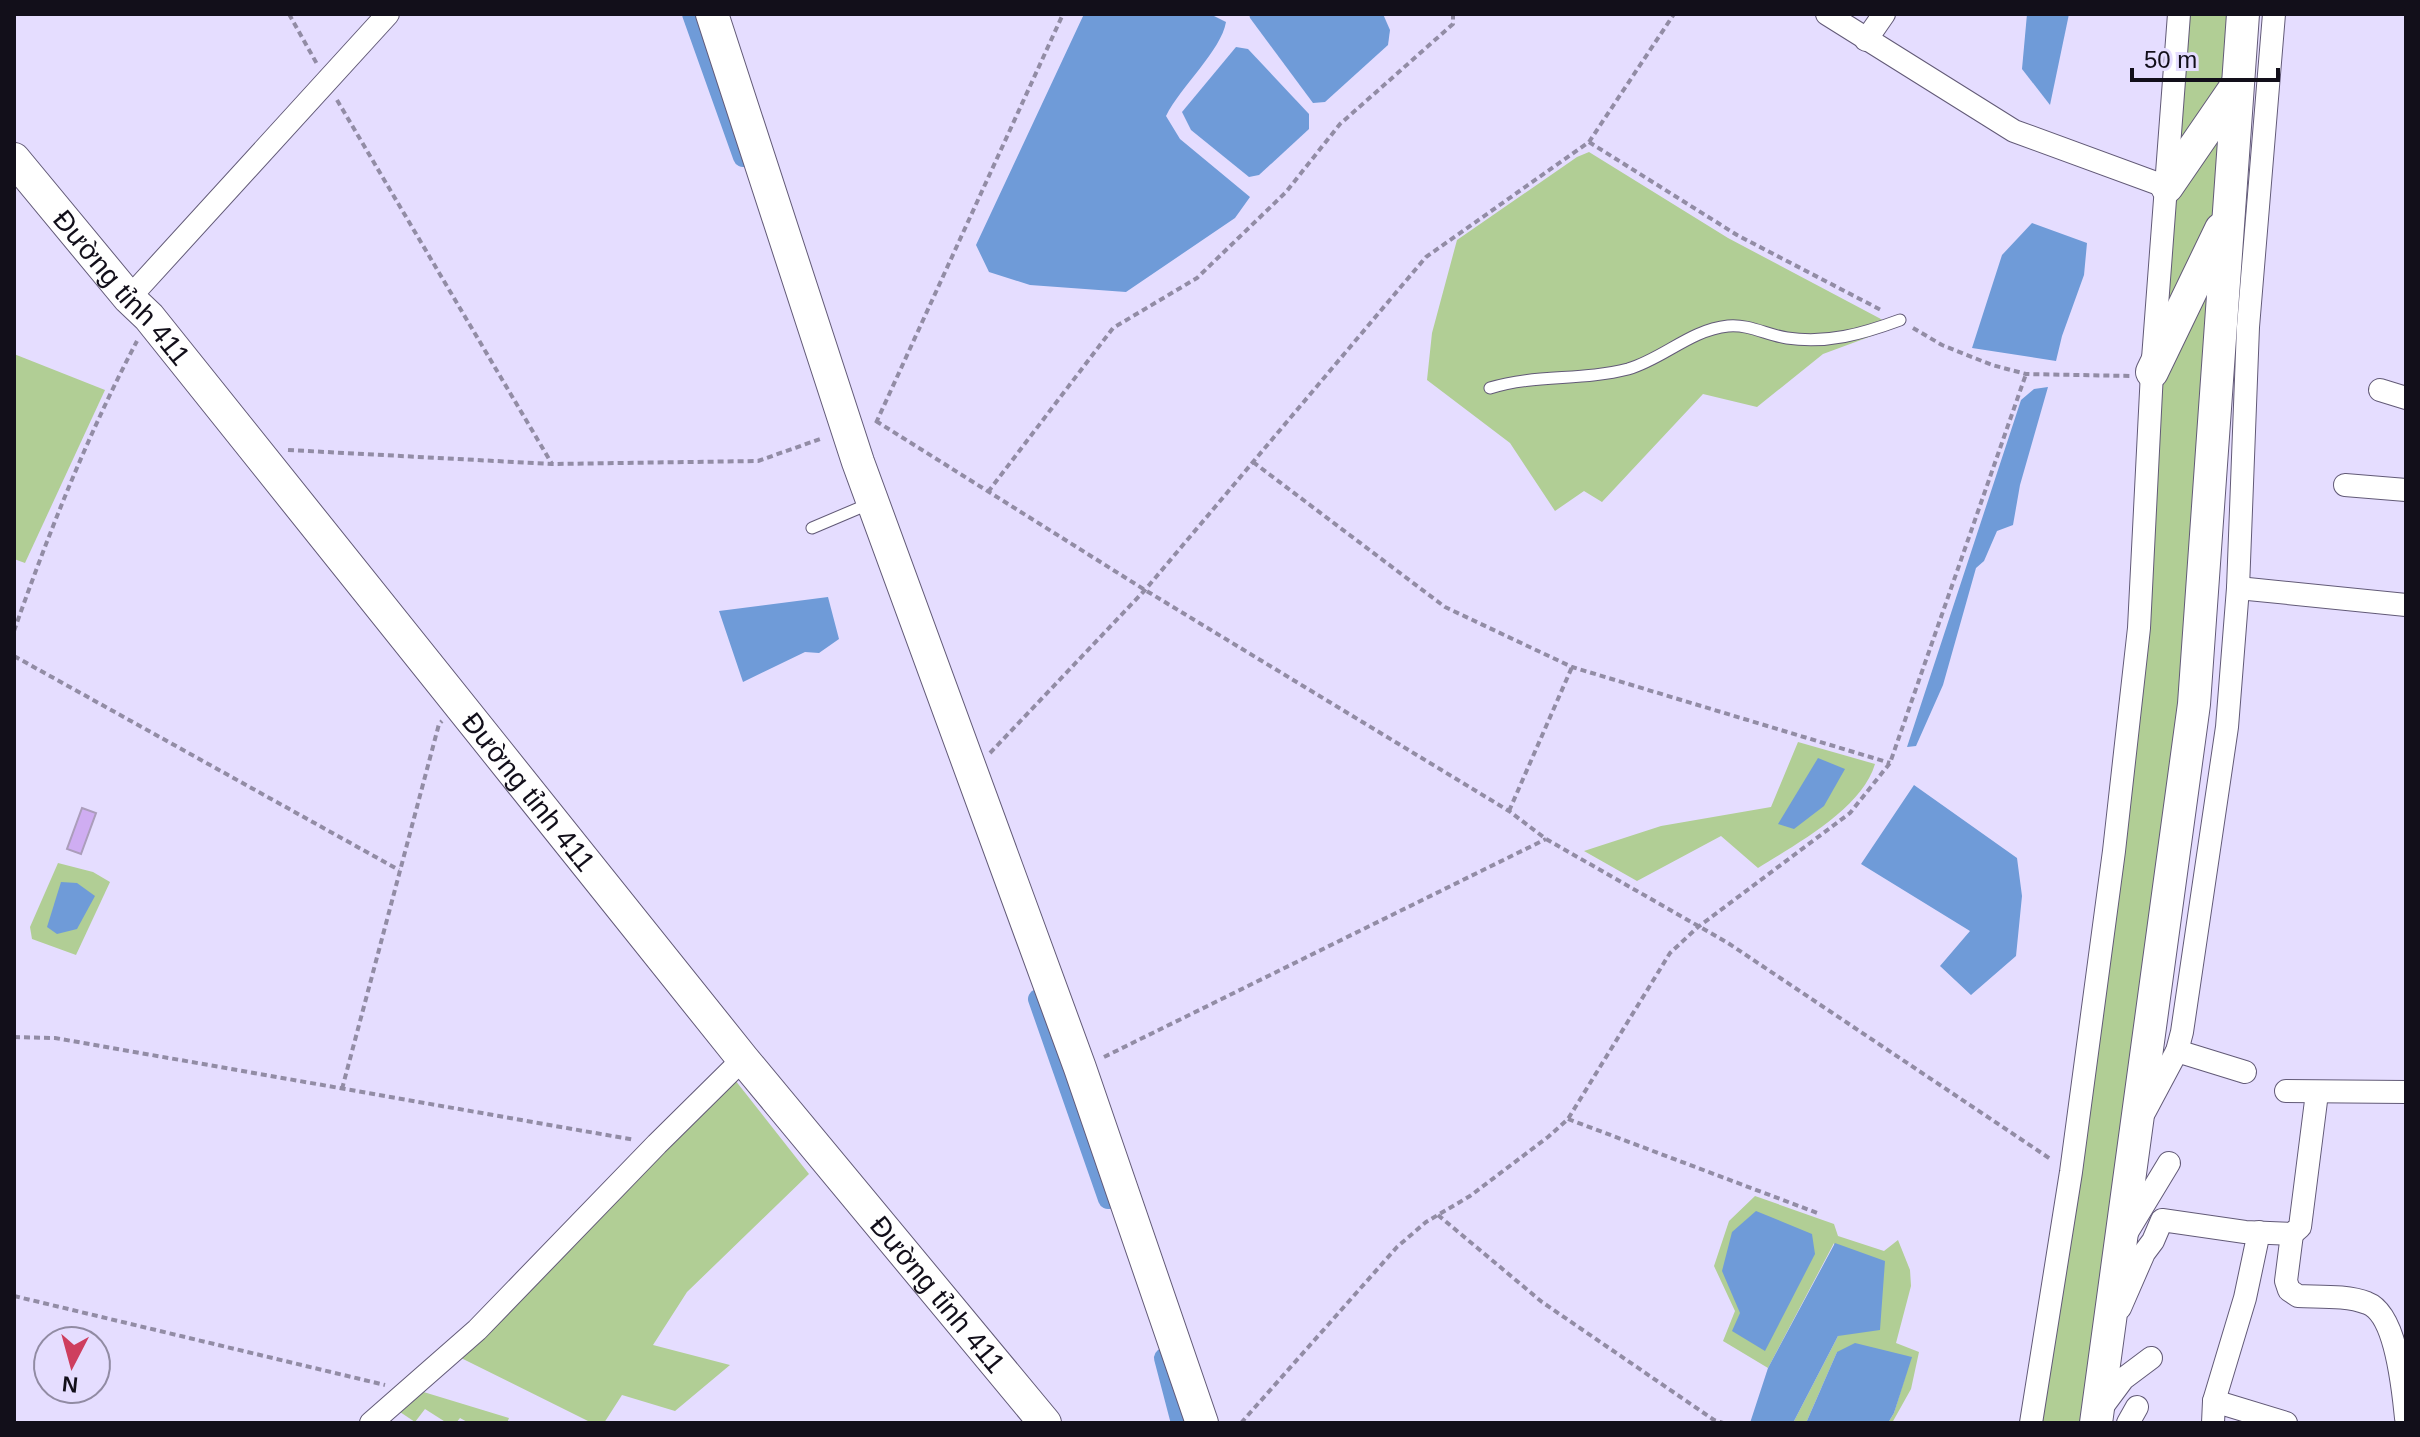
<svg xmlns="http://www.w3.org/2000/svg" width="2420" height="1437" font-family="Arial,sans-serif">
	<rect width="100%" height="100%" fill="#e5ddff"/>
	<g fill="#b1ce95">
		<path d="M2187,14H2235L2231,85L2173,172Z"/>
		<path d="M2228,105L2225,200L2161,339L2171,189Z"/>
		<path d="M1589,152L1728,238L1896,327L1823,354L1757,407L1703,394L1602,502L1584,491L1555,511L1510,443L1427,380L1432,333L1457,240L1577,157Z"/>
		<path d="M2216,256L2182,761L2086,1423H2035L2066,1214L2157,377Z"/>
		<path d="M14,354L105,390L25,563L14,559Z"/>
		<path d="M1798,742L1875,764C1862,809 1796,844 1758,868L1721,836L1637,881L1584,851L1661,826L1771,807Z"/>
		<path d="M58,863L93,872L110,882L76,955L32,939L30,927Z"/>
		<path d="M735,1080L809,1174L687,1292L653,1345L730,1365L675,1411L622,1395L604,1423H592L461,1358Z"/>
		<path d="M1755,1196L1834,1224L1838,1236L1884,1251L1898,1240L1910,1270L1911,1286L1896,1343L1919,1352L1911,1389L1892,1423H1888L1894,1413L1911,1357L1837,1352L1806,1423H1793L1838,1336L1834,1243L1768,1368L1723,1341L1735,1311L1714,1266L1729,1221Z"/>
		<path d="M417,1390L509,1418L507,1423H469L460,1418L456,1423H447L425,1409L415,1422L397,1410Z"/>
	</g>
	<g fill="#6f9bd8">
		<path d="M1084,14H1210L1226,22C1221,51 1181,86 1166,116L1180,139L1250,197L1235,218L1126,292L1030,285L989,272L976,245Z"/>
		<path d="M1249,14H1383L1390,30L1388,45L1325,102L1313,103L1250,18Z"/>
		<path d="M2027,14H2069L2050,105L2022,69Z"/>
		<path d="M1236,47L1248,49L1309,114V129L1259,175L1249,177L1191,130L1182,112Z"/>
		<path d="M2032,223L2087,243L2084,275L2062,336L2056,361L1972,348L2002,255Z"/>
		<path d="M2048,387L2020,485L2013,525L1997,531L1984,561L1976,568L1943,685L1916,746L1907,747L2021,400L2034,389Z"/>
		<path d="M828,597L839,639L819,653L805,652L743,682L719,611Z"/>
		<path d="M1818,758L1845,769L1824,806L1794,829L1778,824Z"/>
		<path d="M1914,785L2017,858L2022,896L2016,956L1971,995L1940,966L1970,931L1861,864Z"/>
		<path d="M61,882L77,883L95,896L77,929L57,934L47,927Z"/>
		<path d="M1756,1211L1812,1234L1815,1254L1765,1351L1732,1331L1740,1313L1722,1271L1732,1232Z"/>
		<path d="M1835,1243L1885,1261L1880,1330L1838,1336L1793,1423H1750L1768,1368Z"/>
		<path d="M1855,1343L1912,1357L1894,1413L1888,1423H1806L1837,1352Z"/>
	</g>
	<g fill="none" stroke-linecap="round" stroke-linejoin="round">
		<g stroke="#6f9bd8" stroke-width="20">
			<path d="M692,14L743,157"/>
			<path d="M1038,999L1108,1199"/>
			<path d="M1164,1358L1181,1423"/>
		</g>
	</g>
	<path fill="#cfadf2" stroke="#ab9dbb" stroke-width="2" d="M82,808L96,813L81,854L67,849Z"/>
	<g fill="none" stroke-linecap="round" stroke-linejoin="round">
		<defs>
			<g id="service">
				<path d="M1490,388C1535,374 1582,381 1628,369C1663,359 1690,330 1728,326C1749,324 1767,335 1787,338C1827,344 1862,334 1900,320"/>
				<path d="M812,528L871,503"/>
			</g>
			<g id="minor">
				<path d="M1827,14L2014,131L2167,187"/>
				<path d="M1866,40L1884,14"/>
				<path d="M129,298L388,14"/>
				<path d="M2380,390L2406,398"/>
				<path d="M2345,485L2406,490"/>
				<path d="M2238,588L2406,605"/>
				<path d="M2177,1051L2245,1072"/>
				<path d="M2286,1091L2406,1092"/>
				<path d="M2145,1111L2177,1051L2182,1032L2227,727L2238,588L2248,327L2274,14"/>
				<path d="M2126,1234L2169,1163"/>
				<path d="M2292,1234L2286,1281L2289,1290L2298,1296C2319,1297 2347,1295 2367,1303C2397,1314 2403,1390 2406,1418"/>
				<path d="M2120,1308L2144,1253L2153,1241L2162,1220L2245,1232L2292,1234L2300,1227L2317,1093"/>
				<path d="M2214,1401L2245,1298L2259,1232"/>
				<path d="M2100,1410L2123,1379L2151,1358"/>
				<path d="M371,1423L477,1330L657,1144L743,1059"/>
				<path d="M2031,1423L2071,1172L2114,851L2139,628L2152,372L2179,14"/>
				<path d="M2128,1423L2137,1407"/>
				<path d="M2213,1423L2214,1401L2286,1423"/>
			</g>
			<g id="secondary">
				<path d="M712,14L858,462L1080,1068L1202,1423"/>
				<path id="s1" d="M14,159L129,298L149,317L743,1059L1045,1423"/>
				<path d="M2167,187L2237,85"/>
				<path d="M2152,372L2221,229"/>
				<path d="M2096,1423L2194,704L2243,14"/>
			</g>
		</defs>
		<use href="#service" stroke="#625a77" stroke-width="13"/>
		<use href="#minor" stroke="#625a77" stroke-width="24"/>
		<use href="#secondary" stroke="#625a77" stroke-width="34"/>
		<g stroke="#928ca5" stroke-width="4" stroke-dasharray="6 4" stroke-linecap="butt">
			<path d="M289,14L317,64"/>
			<path d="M337,100L552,464"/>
			<path d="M1589,142L1737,235L1881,310"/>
			<path d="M1913,328L1942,345L1992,365L2026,374L2130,376"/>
			<path d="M876,421L1145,590L1509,811L1546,839L1728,943L2052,1160"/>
			<path d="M876,423L1063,14"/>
			<path d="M288,450L552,464L758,461L823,438"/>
			<path d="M1253,462L1445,607L1572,667L1890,763"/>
			<path d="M988,492L1113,328L1197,278L1286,192L1340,124L1453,24V14"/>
			<path d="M14,631C49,532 88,434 137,341"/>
			<path d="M14,656L399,870"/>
			<path d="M990,753L1145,590L1426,257L1589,142L1674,14"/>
			<path d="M1509,811L1572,667"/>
			<path d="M14,1037L55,1038L635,1140"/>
			<path d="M1104,1057L1546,839"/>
			<path d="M342,1089L439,724L442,721"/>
			<path d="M1568,1119L1820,1214"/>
			<path d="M1438,1215L1542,1302L1714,1420L1723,1423"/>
			<path d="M14,1296L385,1385"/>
			<path d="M1241,1423L1397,1247L1426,1222L1470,1196L1548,1137L1568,1119L1670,953L1698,927L1850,813L1890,763L2026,374"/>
		</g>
		<use href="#service" stroke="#fff" stroke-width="11"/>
		<use href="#minor" stroke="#fff" stroke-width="22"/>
		<use href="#secondary" stroke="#fff" stroke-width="32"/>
	</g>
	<g text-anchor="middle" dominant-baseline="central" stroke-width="7" stroke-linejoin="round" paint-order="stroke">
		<g font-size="28" fill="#120f1a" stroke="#e5ddff">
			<text stroke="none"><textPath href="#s1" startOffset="168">Đường tỉnh 411</textPath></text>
			<text stroke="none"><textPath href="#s1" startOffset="816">Đường tỉnh 411</textPath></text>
			<text stroke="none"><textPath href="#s1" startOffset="1464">Đường tỉnh 411</textPath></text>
		</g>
	</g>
	<rect width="2420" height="1437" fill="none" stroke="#120f1a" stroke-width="32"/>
	<g transform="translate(72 1365) rotate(186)"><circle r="38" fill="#e5ddff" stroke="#918ba3" stroke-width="2"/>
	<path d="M0-6L14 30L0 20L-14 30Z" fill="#ce3e5e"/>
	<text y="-12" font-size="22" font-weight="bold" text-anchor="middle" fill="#120f1a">N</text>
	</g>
	<path d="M2132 68v12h146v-12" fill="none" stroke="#120f1a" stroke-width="4"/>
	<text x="2144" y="68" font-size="24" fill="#120f1a" stroke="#e5ddff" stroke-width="6" paint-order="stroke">50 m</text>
</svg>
